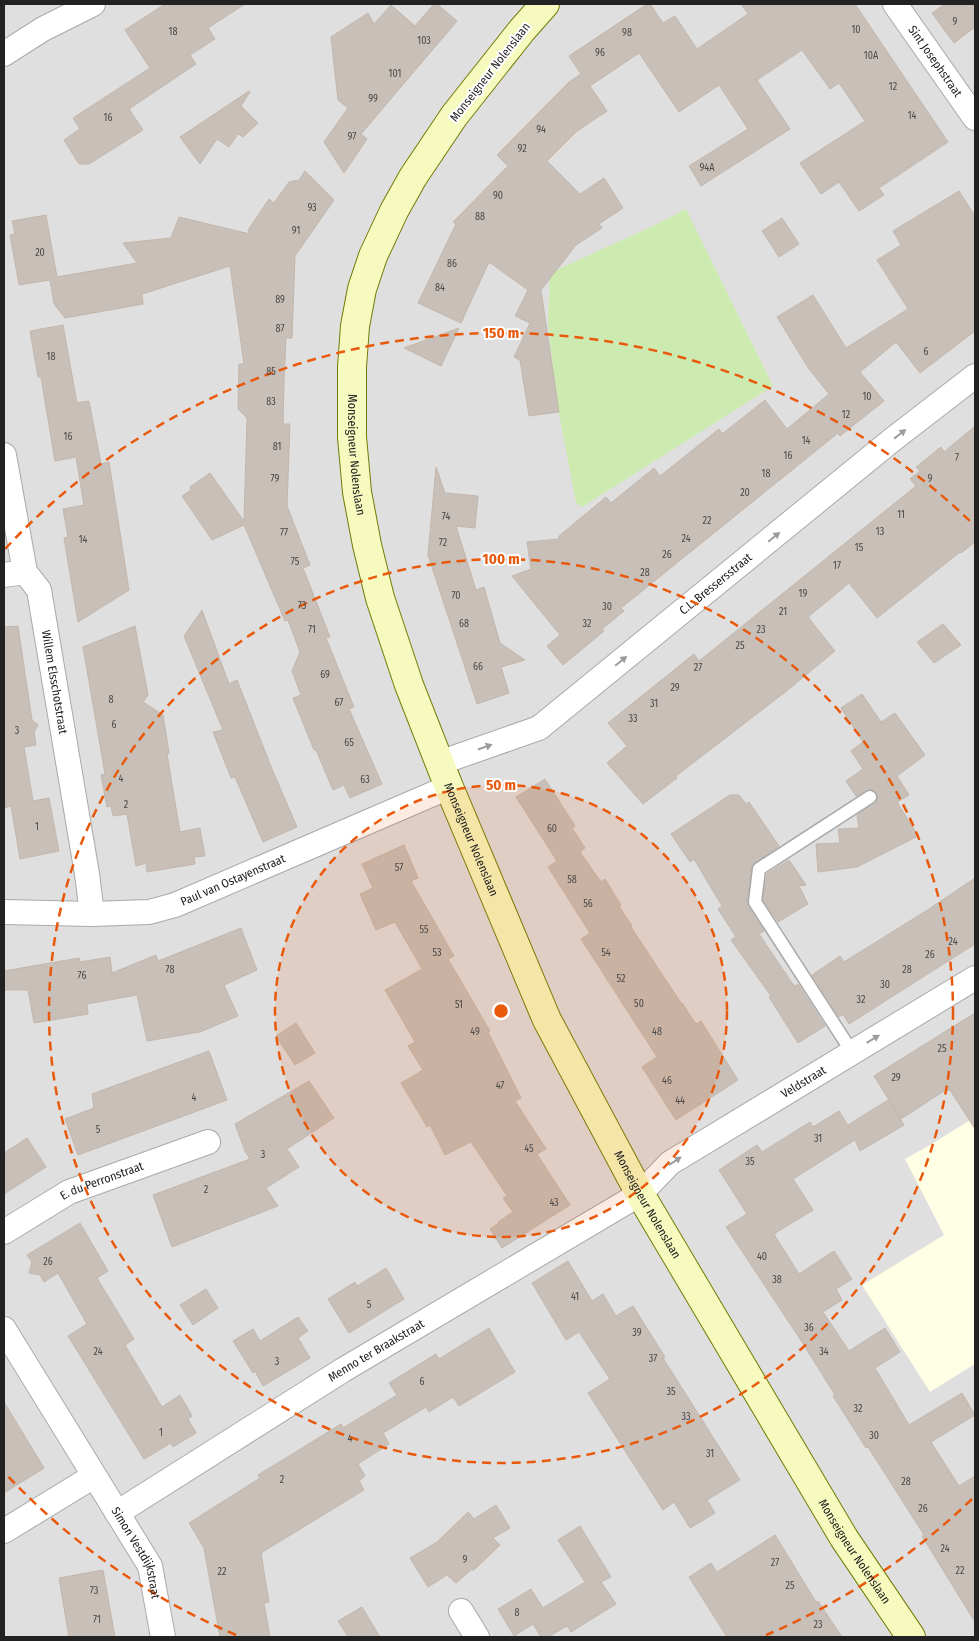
<svg xmlns="http://www.w3.org/2000/svg" width="979" height="1641" font-family="'Fira Sans Condensed',sans-serif">
	<rect width="100%" height="100%" fill="#f2efe9"/>
	<rect fill="#e0dfdf" x="4" y="4" width="971" height="1633"/>
	<path fill="#ffffe5" d="M975,1117V1364L930,1392L862,1285L944,1235L905,1159L930,1145Z"/>
	<path fill="#cdebb0" d="M686,209L773,386L582,507L576,503L556,398L548,323L550,273L657,224Z"/>
	<g fill="#c7bfb8" stroke="#c4b6ab">
		<path d="M165,4H245L208,28L215,39L190,55L196,64L129,109L143,130L89,164H79L64,140L80,129L73,118L150,68L125,30Z"/>
		<path d="M434,4H437L457,21L361,134L367,139L344,173L324,142L348,108L338,100L331,37L368,13L374,24L391,5L415,26Z"/>
		<path d="M647,4H650L663,23L675,16L697,49L748,14L741,4H855L948,142L879,188L884,195L859,211L839,182L821,194L800,163L865,121L839,83L830,89L802,50L757,80L790,129L701,186L689,166L748,129L719,85L679,112L639,53L590,86L607,111L577,131L547,161L580,194L604,178L623,208L599,224L602,228L576,245L541,290L559,412L529,416L520,360L514,357L530,323L515,316L528,290L489,262L461,323L418,303L456,224L453,222L508,166L497,155L569,82L581,74L569,56Z"/>
		<path d="M945,4H975V27L954,43L932,13Z"/>
		<path d="M249,91L250,92L241,106L258,123L243,137L238,134L229,147L217,139L200,164L180,137Z"/>
		<path d="M305,171L334,200L295,256L292,338H286L284,381L283,424H290L287,506L310,565L303,568L330,637L326,638L354,707L349,709L382,784L350,798L344,785L333,790L316,750H314L293,698L301,695L292,671L300,652L288,620L285,621L244,525L212,540L182,496L191,490L190,487L210,473L244,521L247,418L238,409L239,364H244L230,266L142,294L143,304L65,318L54,304L50,280L19,285L10,235L15,234L12,221L46,215L57,277L137,263L123,243L171,238L179,217L250,234L248,230L269,199L274,203L289,182L299,180Z"/>
		<path d="M959,191L975,216V331L920,373L896,342L860,372L884,401L840,436L838,433L621,608L624,611L602,629L604,631L563,665L547,646L560,635L512,576L531,569L527,542L559,539V536L606,497L611,503L654,468L660,476L719,429L722,434L765,400L787,429L829,394L809,369L777,317L813,295L846,348L908,309L877,260L901,245L893,231Z"/>
		<path d="M782,218L799,244L779,257L762,231Z"/>
		<path d="M63,325L77,403L89,401L101,464L109,462L129,590L78,622L64,538L68,537L63,509L84,505L76,457L55,461L41,377H38L30,331Z"/>
		<path d="M459,328L441,366L404,348Z"/>
		<path d="M975,426V542L961,553L960,552L877,618L849,583L808,617L835,651L784,693L676,776L677,778L643,804L607,763L627,746L608,723L694,654L699,661L916,486L910,479L920,471L916,467L941,447L944,452Z"/>
		<path d="M436,467L445,493L478,496L475,528L456,526L476,590L484,587L500,643L525,660L501,667L509,693L477,704L428,555Z"/>
		<path d="M202,610L229,684L237,680L272,769L297,827L263,842L235,777L231,778L213,732L223,730L184,636Z"/>
		<path d="M943,624L961,645L934,663L917,642Z"/>
		<path d="M18,626L32,720L38,725L34,732L36,745L24,747L33,801L49,798L59,851L20,859L11,806L4,808V627Z"/>
		<path d="M135,626L148,695L143,702L163,715L169,753L167,754L180,832L200,828L205,856L194,857L195,864L147,872L146,863L136,866L127,814L113,816L111,806L107,807L101,775L105,774L83,647Z"/>
		<path d="M862,694L881,722L895,713L925,755L897,776L909,795L897,802L918,836L857,867L818,872L816,844L840,843L838,829L859,828L857,815L877,800L876,792L870,789L856,796L846,781L863,769L851,751L863,742L841,708Z"/>
		<path d="M545,779L575,826L572,828L585,848L580,852L601,882L605,879L621,905L619,906L632,926L631,927L681,1003H682L696,1024L701,1021L738,1080L676,1120L642,1067L657,1057L581,939L590,933L548,867L557,861L516,797Z"/>
		<path d="M730,795H739L746,804L749,802L779,846L752,865L747,902L748,906L764,931L759,934L792,983L795,986L798,984L825,1026L798,1043L769,997L771,996L731,940L736,937L718,909L722,906L694,859L690,862L671,834Z"/>
		<path d="M404,845L418,878L411,881L454,956L448,959L490,1031L488,1032L521,1098L515,1101L546,1149L537,1154L570,1205L502,1248L490,1229L499,1223L498,1222L513,1212L503,1198L507,1196L471,1142L445,1155L430,1125L427,1127L401,1083L423,1070L408,1046L415,1042L385,990L422,969L395,922L376,930L360,894L373,888L362,864Z"/>
		<path d="M789,860L806,885L799,886L808,904L778,922L763,900L767,874Z"/>
		<path d="M975,878V944L849,1024L843,1014L839,1017L812,975L840,956L844,962L929,909Z"/>
		<path d="M241,928L257,970L224,985L238,1016L200,1032L147,1041L137,995L87,1004L88,1014L34,1023L28,990H4V971L79,958L80,962L110,957L112,973L156,955L158,961Z"/>
		<path d="M975,1013V1129L950,1090L948,1091L947,1089L901,1119L874,1076Z"/>
		<path d="M296,1023L315,1053L295,1065L276,1036Z"/>
		<path d="M209,1051L227,1100L78,1155L65,1119L94,1108L92,1094Z"/>
		<path d="M309,1081L334,1118L287,1149L299,1167L266,1188L278,1206L172,1247L153,1195L250,1159L245,1151L235,1124Z"/>
		<path d="M888,1100L904,1125L860,1151L855,1140L793,1179L813,1210L774,1234L799,1274L834,1251L852,1279L836,1289L842,1300L823,1312L849,1351L885,1328L900,1352L875,1368L909,1425L962,1393L975,1415L931,1442L959,1486L975,1476V1622L922,1536L924,1535L898,1494L868,1447L866,1448L833,1396L835,1395L802,1342L726,1227L747,1214L719,1170L757,1145L762,1152L810,1122L813,1127L839,1111L850,1129L848,1125Z"/>
		<path d="M27,1138L46,1167L4,1194V1153Z"/>
		<path d="M80,1223L108,1271L97,1278L134,1339L125,1345L162,1407L180,1395L192,1416L188,1419L196,1433L173,1447L171,1443L144,1459L68,1336L87,1324L58,1273L44,1282L40,1275L29,1273L32,1262L27,1255Z"/>
		<path d="M568,1261L592,1301L603,1294L616,1316L633,1306L665,1357L663,1358L740,1480L707,1500L715,1513L690,1528L674,1502L663,1510L588,1393L610,1379L579,1332L566,1340L532,1283Z"/>
		<path d="M386,1268L404,1299L349,1333L328,1299L355,1282L357,1286Z"/>
		<path d="M206,1289L218,1308L193,1325L180,1305Z"/>
		<path d="M298,1317L308,1331L298,1338L310,1358L263,1386L255,1371L253,1373L233,1341L253,1329L260,1341Z"/>
		<path d="M489,1328L515,1372L459,1406L453,1397L429,1412L426,1407L383,1433L389,1444L358,1464L365,1476L359,1481L364,1490L261,1553L269,1602L264,1603L270,1637H220L204,1548L189,1523L260,1478L258,1475L294,1453L341,1424L343,1428L397,1395L389,1383L436,1354L439,1359Z"/>
		<path d="M4,1402L44,1468L4,1493Z"/>
		<path d="M496,1505L510,1528L493,1538L500,1545L474,1570H471L456,1583L447,1575L428,1587L410,1558L437,1542L468,1512L474,1519Z"/>
		<path d="M580,1526L611,1577L601,1582L616,1604L571,1632L567,1626L548,1637H541L533,1624L514,1636L498,1609L531,1589L543,1608L585,1582L558,1540Z"/>
		<path d="M775,1535L816,1602L818,1601L842,1637H727L689,1577L711,1563L717,1572Z"/>
		<path d="M103,1570L115,1637H69L59,1578Z"/>
		<path d="M362,1607L380,1637H348L338,1621Z"/>
	</g>
	<g fill="none" stroke-linecap="round" stroke-linejoin="round">
		<defs>
			<path id="lane" d="M852,1052L755,902L759,869L870,797"/>
			<g id="street">
				<path id="s1" d="M895,4L975,118"/>
				<path d="M4,54L43,29L93,4"/>
				<path id="s2" d="M4,455L25,572L39,590L87,874L92,914"/>
				<path d="M4,575L25,572"/>
				<path id="s3" d="M439,763L539,728L892,440L975,376"/>
				<path id="s4" d="M4,912L92,914L149,912L175,905L449,787"/>
				<path id="s5" d="M4,1232L69,1192L208,1142"/>
				<path id="s6" d="M4,1329L150,1566L163,1637"/>
				<path id="s7" d="M117,1513L343,1370L640,1194L670,1163L975,978"/>
				<path d="M4,1531L94,1476"/>
				<path d="M461,1611L477,1637"/>
			</g>
			<g id="secondary">
				<path id="s8" d="M545,4L522,30L454,116L413,177L394,211L373,256L362,289L355,326L352,367V437L357,492L367,545L380,598L409,685L449,787L547,1020L640,1194L844,1538L911,1637"/>
			</g>
		</defs>
		<use href="#lane" stroke="#a9a9a9" stroke-width="15"/>
		<use href="#street" stroke="#a9a9a9" stroke-width="26"/>
		<use href="#secondary" stroke="#707d05" stroke-width="30"/>
		<use href="#lane" stroke="#fff" stroke-width="12"/>
		<use href="#street" stroke="#fff" stroke-width="24"/>
		<use href="#secondary" stroke="#f7fabf" stroke-width="28"/>
	</g>
	<defs><path id="oneway-solid" d="M-6-.8H1V-3.2L6.5 0L1 3.2V.8H-6Z" transform="scale(1.25)"/></defs>
	<g fill="#9c9c9c">
		<use href="#oneway-solid" transform="translate(900 434) rotate(-38)"/>
		<use href="#oneway-solid" transform="translate(774 537) rotate(-39)"/>
		<use href="#oneway-solid" transform="translate(621 661) rotate(-39)"/>
		<use href="#oneway-solid" transform="translate(485 747) rotate(-19)"/>
		<use href="#oneway-solid" transform="translate(873 1039) rotate(-31)"/>
		<use href="#oneway-solid" transform="translate(675 1161) rotate(-34)"/>
	</g>
	<circle cx="501" cy="1011" r="226" fill="#e8590c" fill-opacity=".12"/>
	<g fill="none" stroke="#e8590c" stroke-width="2.5" stroke-dasharray="9 6">
		<circle cx="501" cy="1011" r="226"/>
		<circle cx="501" cy="1011" r="452"/>
		<path d="M972 1499A678 678 0 0 1 766 1635M236 1635A678 678 0 0 1 5 1473M5 549A678 678 0 0 1 972 523"/>
	</g>
	<g text-anchor="middle" dominant-baseline="central" stroke-width="4" stroke-linejoin="round" paint-order="stroke">
		<g font-size="10" fill="#4b4948">
			<text x="955" y="22">9</text>
			<text x="856" y="30">10</text>
			<text x="173" y="32">18</text>
			<text x="627" y="33">98</text>
			<text x="424" y="41">103</text>
			<text x="600" y="53">96</text>
			<text x="871" y="56">10A</text>
			<text x="395" y="74">101</text>
			<text x="893" y="87">12</text>
			<text x="373" y="99">99</text>
			<text x="912" y="116">14</text>
			<text x="108" y="118">16</text>
			<text x="541" y="130">94</text>
			<text x="352" y="137">97</text>
			<text x="522" y="149">92</text>
			<text x="707" y="168">94A</text>
			<text x="498" y="196">90</text>
			<text x="312" y="208">93</text>
			<text x="480" y="217">88</text>
			<text x="296" y="231">91</text>
			<text x="40" y="253">20</text>
			<text x="452" y="264">86</text>
			<text x="440" y="288">84</text>
			<text x="280" y="300">89</text>
			<text x="280" y="329">87</text>
			<text x="926" y="352">6</text>
			<text x="51" y="357">18</text>
			<text x="271" y="372">85</text>
			<text x="867" y="397">10</text>
			<text x="271" y="402">83</text>
			<text x="846" y="415">12</text>
			<text x="68" y="437">16</text>
			<text x="806" y="441">14</text>
			<text x="277" y="447">81</text>
			<text x="788" y="456">16</text>
			<text x="957" y="458">7</text>
			<text x="766" y="474">18</text>
			<text x="275" y="479">79</text>
			<text x="930" y="479">9</text>
			<text x="745" y="493">20</text>
			<text x="901" y="515">11</text>
			<text x="446" y="517">74</text>
			<text x="707" y="521">22</text>
			<text x="880" y="532">13</text>
			<text x="284" y="533">77</text>
			<text x="686" y="539">24</text>
			<text x="83" y="540">14</text>
			<text x="443" y="543">72</text>
			<text x="859" y="548">15</text>
			<text x="667" y="555">26</text>
			<text x="295" y="562">75</text>
			<text x="837" y="566">17</text>
			<text x="645" y="573">28</text>
			<text x="803" y="594">19</text>
			<text x="456" y="596">70</text>
			<text x="302" y="606">73</text>
			<text x="607" y="607">30</text>
			<text x="783" y="612">21</text>
			<text x="464" y="624">68</text>
			<text x="587" y="624">32</text>
			<text x="312" y="630">71</text>
			<text x="761" y="630">23</text>
			<text x="740" y="646">25</text>
			<text x="478" y="667">66</text>
			<text x="698" y="668">27</text>
			<text x="325" y="675">69</text>
			<text x="675" y="688">29</text>
			<text x="111" y="700">8</text>
			<text x="339" y="703">67</text>
			<text x="654" y="704">31</text>
			<text x="633" y="719">33</text>
			<text x="114" y="725">6</text>
			<text x="17" y="731">3</text>
			<text x="349" y="743">65</text>
			<text x="121" y="779">4</text>
			<text x="365" y="780">63</text>
			<text x="126" y="805">2</text>
			<text x="37" y="827">1</text>
			<text x="552" y="829">60</text>
			<text x="399" y="868">57</text>
			<text x="572" y="880">58</text>
			<text x="588" y="904">56</text>
			<text x="424" y="930">55</text>
			<text x="953" y="942">24</text>
			<text x="437" y="953">53</text>
			<text x="606" y="953">54</text>
			<text x="930" y="955">26</text>
			<text x="170" y="970">78</text>
			<text x="907" y="970">28</text>
			<text x="82" y="976">76</text>
			<text x="621" y="979">52</text>
			<text x="885" y="985">30</text>
			<text x="861" y="1000">32</text>
			<text x="639" y="1004">50</text>
			<text x="459" y="1005">51</text>
			<text x="475" y="1032">49</text>
			<text x="657" y="1032">48</text>
			<text x="942" y="1049">25</text>
			<text x="896" y="1078">29</text>
			<text x="667" y="1081">46</text>
			<text x="500" y="1086">47</text>
			<text x="194" y="1098">4</text>
			<text x="680" y="1101">44</text>
			<text x="98" y="1130">5</text>
			<text x="818" y="1139">31</text>
			<text x="529" y="1149">45</text>
			<text x="263" y="1155">3</text>
			<text x="750" y="1162">35</text>
			<text x="206" y="1190">2</text>
			<text x="554" y="1203">43</text>
			<text x="762" y="1257">40</text>
			<text x="48" y="1262">26</text>
			<text x="777" y="1280">38</text>
			<text x="575" y="1297">41</text>
			<text x="369" y="1305">5</text>
			<text x="809" y="1328">36</text>
			<text x="637" y="1333">39</text>
			<text x="98" y="1352">24</text>
			<text x="824" y="1352">34</text>
			<text x="653" y="1359">37</text>
			<text x="277" y="1362">3</text>
			<text x="422" y="1382">6</text>
			<text x="671" y="1392">35</text>
			<text x="858" y="1409">32</text>
			<text x="686" y="1417">33</text>
			<text x="161" y="1433">1</text>
			<text x="874" y="1436">30</text>
			<text x="350" y="1439">4</text>
			<text x="710" y="1454">31</text>
			<text x="282" y="1480">2</text>
			<text x="906" y="1482">28</text>
			<text x="923" y="1509">26</text>
			<text x="945" y="1549">24</text>
			<text x="465" y="1560">9</text>
			<text x="775" y="1563">27</text>
			<text x="960" y="1571">22</text>
			<text x="222" y="1572">22</text>
			<text x="790" y="1586">25</text>
			<text x="94" y="1591">73</text>
			<text x="517" y="1613">8</text>
			<text x="97" y="1620">71</text>
			<text x="818" y="1625">23</text>
		</g>
		<g font-size="12" fill="#222" stroke="#fff">
			<text stroke="none"><textPath href="#s1" startOffset="70">Sint Josephstraat</textPath></text>
			<text transform="translate(490 72) rotate(-52)">Monseigneur Nolenslaan</text>
			<text stroke="none"><textPath href="#s8" startOffset="508">Monseigneur Nolenslaan</textPath></text>
			<text stroke="none"><textPath href="#s3" startOffset="334">C.L. Bressersstraat</textPath></text>
			<text stroke="none"><textPath href="#s2" startOffset="235">Willem Elsschotstraat</textPath></text>
			<text stroke="none"><textPath href="#s8" startOffset="912">Monseigneur Nolenslaan</textPath></text>
			<text stroke="none"><textPath href="#s4" startOffset="235">Paul van Ostayenstraat</textPath></text>
			<text stroke="none"><textPath href="#s7" startOffset="812">Veldstraat</textPath></text>
			<text stroke="none"><textPath href="#s5" startOffset="111">E. du Perronstraat</textPath></text>
			<text stroke="none"><textPath href="#s8" startOffset="1318">Monseigneur Nolenslaan</textPath></text>
			<text stroke="none"><textPath href="#s7" startOffset="306">Menno ter Braakstraat</textPath></text>
			<text stroke="none"><textPath href="#s8" startOffset="1722">Monseigneur Nolenslaan</textPath></text>
			<text stroke="none"><textPath href="#s6" startOffset="261">Simon Vestdijkstraat</textPath></text>
		</g>
	</g>
	<circle cx="501" cy="1011" r="8" fill="#e8590c" stroke="#fff" stroke-width="2.5"/>
	<g font-size="15" text-anchor="middle" font-weight="bold" fill="#e8590c" stroke="#fff" stroke-width="4" stroke-linejoin="round" paint-order="stroke">
		<text x="501" y="338">150 m</text>
		<text x="501" y="564">100 m</text>
		<text x="501" y="790">50 m</text>
	</g>
	<rect width="979" height="1641" fill="none" stroke="#222222" stroke-width="10"/>
</svg>
